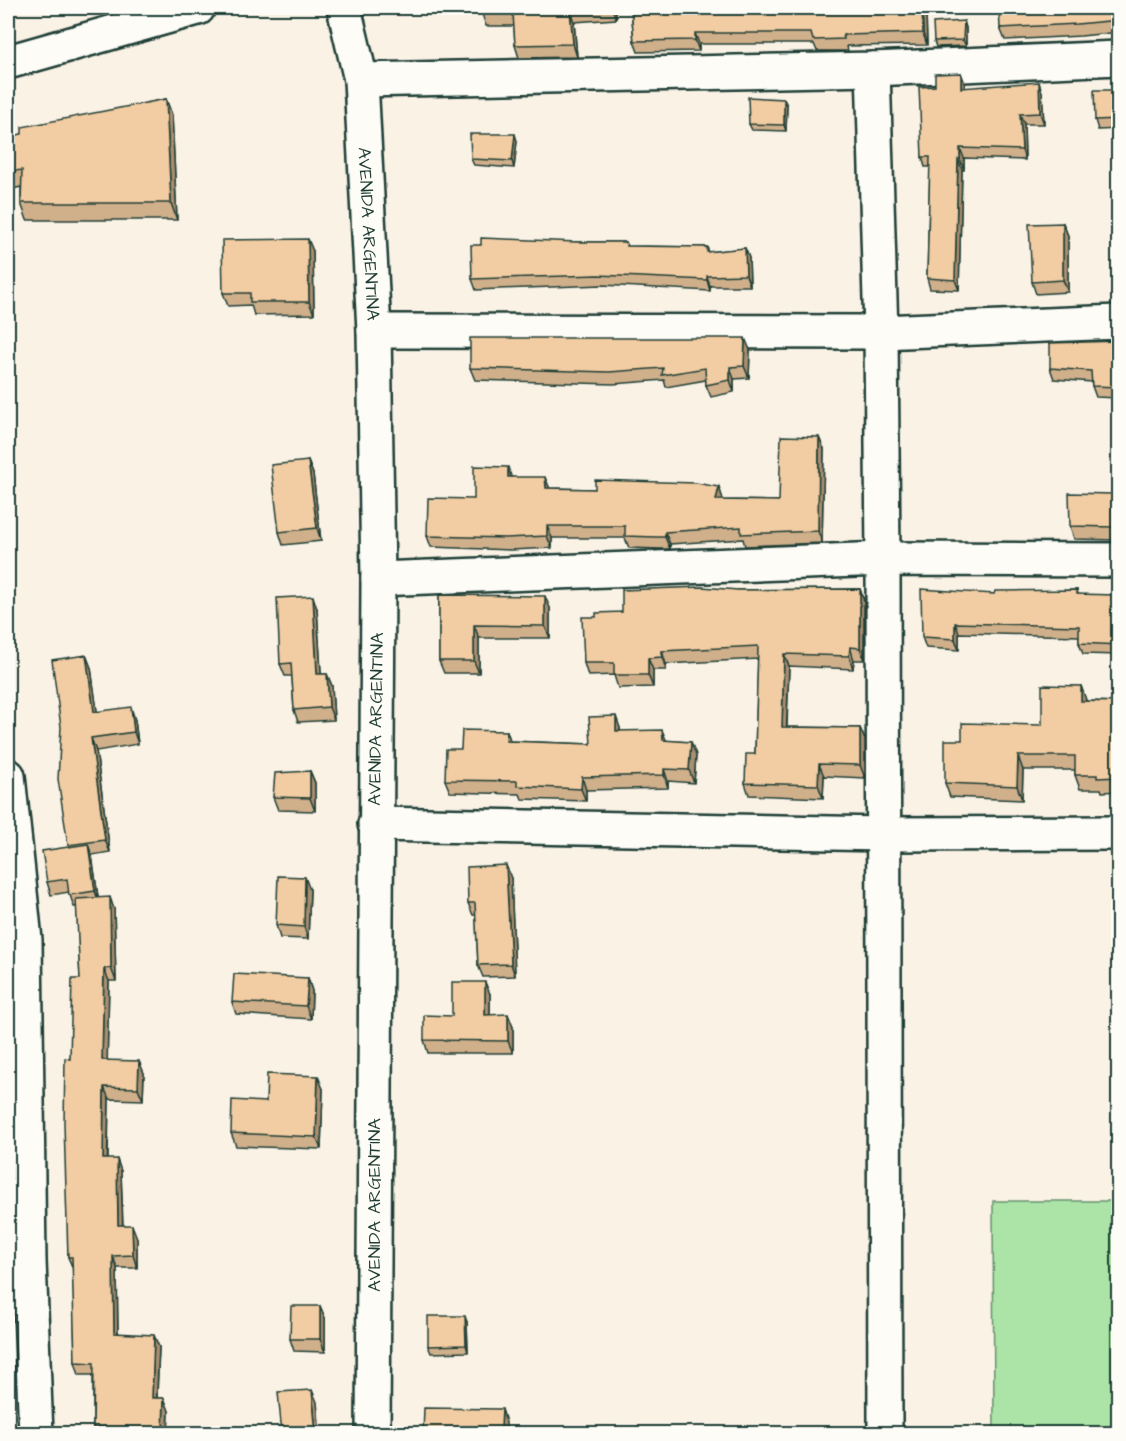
<svg xmlns="http://www.w3.org/2000/svg" width="1126" height="1441" font-family="'Architects Daughter',sans-serif">
	<rect width="100%" height="100%" fill="#fbf2e6"/>
	<filter id="ink" filterUnits="userSpaceOnUse"><feTurbulence type="fractalNoise" baseFrequency=".0167" numOctaves="2"/><feDisplacementMap in="SourceGraphic" scale="12" xChannelSelector="R" yChannelSelector="G"/><feConvolveMatrix kernelMatrix="1 2 1 2 8 2 1 2 1" color-interpolation-filters="sRGB"/></filter>
	<g filter="url(#ink)">
		<path fill="#ace3a6" stroke="#66906d" stroke-width="1.5" d="M993,1201H1118V1433H994Z"/>
		<g fill="none" stroke-linecap="round" stroke-linejoin="round">
			<defs>
				<g id="minor">
					<path id="s1" d="M344,8L361,80L374,331L378,579L373,1434"/>
					<path d="M8,62L198,8"/>
					<path d="M873,69L881,332L883,559L885,1434"/>
					<path d="M361,80L873,69L1118,58"/>
					<path d="M374,331L881,332L1118,322"/>
					<path d="M378,579L883,559L1118,560"/>
					<path d="M8,776L25,940L29,1261L36,1434"/>
					<path d="M375,824L883,834L1118,833"/>
				</g>
			</defs>
			<use href="#minor" stroke="#1f3d34" stroke-width="38"/>
			<use href="#minor" stroke="#fdfcf7" stroke-width="33"/>
		</g>
		<g fill="#d0af8b" stroke="#1f3d34" stroke-width="1.5">
			<path d="M482,8H616V19L574,22L577,57L519,58L515,45L514,26H486L482,14Z"/>
			<path d="M631,8H692L694,11L926,13L927,45L847,46L848,51H817L814,44H699V51L638,52L634,41Z"/>
			<path d="M1119,8V32L1081,36L1005,40L1000,28Z"/>
			<path d="M964,21L966,28V46L936,47L934,41Z"/>
			<path d="M961,73L965,84V88L1042,92L1044,124H1024L1025,160L964,158V170H962L959,290L930,289L927,278L930,167H925L922,157L935,86Z"/>
			<path d="M1119,90V129L1098,130L1095,120Z"/>
			<path d="M166,99L172,115L177,220H27L21,203V187L8,190V137L22,134Z"/>
			<path d="M787,105L786,131L752,130L749,124Z"/>
			<path d="M517,141L514,168L474,165L471,159Z"/>
			<path d="M1063,223L1068,236V292L1036,294L1032,282Z"/>
			<path d="M577,242H626L628,246L707,247L709,252L745,248L749,258L750,286H710V291L602,285L476,290L472,279L481,245Z"/>
			<path d="M313,251L314,314L254,315L251,305L228,306L223,293Z"/>
			<path d="M1119,341V398L1096,397L1092,386V382L1054,379L1050,368Z"/>
			<path d="M750,350L749,378L734,379V392L711,397L706,385V380L666,387L664,380L613,384L475,380L470,368Z"/>
			<path d="M824,449L822,543L745,546L743,539L670,544V549H660L629,548L625,538H552V548L511,550L431,547L427,536L474,499L511,477L549,488L595,489L719,487L723,500L779,501Z"/>
			<path d="M308,461L313,474L321,541L283,545L279,532Z"/>
			<path d="M1117,506V540L1074,539L1070,526Z"/>
			<path d="M860,589L864,601V660H854L853,669L789,666L787,727L860,728L865,740V778L824,776L823,798L749,795L745,783L755,754L758,659L666,664V670H653V687L618,688L614,675L588,676L584,663L596,617L738,590Z"/>
			<path d="M1077,590L1078,594L1119,601V655L1083,654L1079,643V636L959,633V650L926,648L922,637L994,594Z"/>
			<path d="M439,595L550,608V638H479V673H444L439,661Z"/>
			<path d="M317,609L321,674H327L332,686L334,720L298,722L294,710L292,676H285L280,664Z"/>
			<path d="M86,655L91,668L97,712L135,720L138,744L96,751L110,852L92,855L98,897L114,909L116,981H109L107,1060L144,1073L143,1100L109,1099L108,1159L121,1171L123,1225L137,1238V1268H117L118,1333L159,1347L157,1398H164L169,1411L168,1434H95L93,1427V1375H79L75,1362L73,1269L68,1257L70,1059L80,979L77,907H74L69,892L51,895L47,882L69,847L68,845Z"/>
			<path d="M1081,686L1086,701L1119,702V791L1102,792L1101,789H1080L1075,775V770H1023L1022,800L950,797L945,783L962,740L1042,725Z"/>
			<path d="M620,728V731L666,741L691,742L696,755L694,783L668,781V788L586,790V801L522,799L520,794L450,792L445,780L461,749L507,731L510,741L591,744Z"/>
			<path d="M310,771L315,783V811L278,810L273,797Z"/>
			<path d="M511,878L515,976L483,977L478,965L476,915H473L468,903Z"/>
			<path d="M310,890L308,939L280,938L276,925Z"/>
			<path d="M308,978L312,991L311,1019L236,1014L232,1002Z"/>
			<path d="M490,994V1015L513,1027V1053H428L424,1040L452,1016Z"/>
			<path d="M323,1089L321,1149L236,1146L231,1133L266,1102Z"/>
			<path d="M320,1306L325,1318V1352L294,1351L290,1339Z"/>
			<path d="M467,1322L468,1352L431,1353L428,1346Z"/>
		</g>
		<g fill="#a98f71" stroke="#1f3d34" stroke-width="1.5">
			<path d="M612,8H616V19Z"/>
			<path d="M922,8H924L926,13L927,45L923,33Z"/>
			<path d="M570,10L574,22L577,57L573,44Z"/>
			<path d="M964,21L966,28V46L963,40Z"/>
			<path d="M695,33L699,44V51L695,40Z"/>
			<path d="M961,73L965,84L964,99L961,88Z"/>
			<path d="M1039,82L1042,92L1044,124L1040,113Z"/>
			<path d="M166,99L172,115L177,220L171,203Z"/>
			<path d="M784,99L787,105L786,131L784,125Z"/>
			<path d="M1020,114L1024,124L1025,160L1022,150Z"/>
			<path d="M515,134L517,141L514,168L512,161Z"/>
			<path d="M960,148L964,158V170L960,159Z"/>
			<path d="M958,159L962,170L959,290L955,280Z"/>
			<path d="M1063,223L1068,236V292L1063,280Z"/>
			<path d="M308,239L313,251L314,314L309,302Z"/>
			<path d="M745,248L749,258L750,286L746,275Z"/>
			<path d="M707,276L710,286V291L707,280Z"/>
			<path d="M745,338L750,350L749,378L744,366Z"/>
			<path d="M730,367L734,379V392L730,380Z"/>
			<path d="M819,437L824,449L822,543L818,531Z"/>
			<path d="M308,461L313,474L321,541L317,528Z"/>
			<path d="M508,467L512,479L508,477Z"/>
			<path d="M545,477L550,489L546,488Z"/>
			<path d="M719,487L723,499L721,511L716,500Z"/>
			<path d="M1112,494L1117,506V540L1113,527Z"/>
			<path d="M547,526L552,538V548L547,536Z"/>
			<path d="M665,532L670,544V549L665,537Z"/>
			<path d="M860,589L864,601V660L860,648Z"/>
			<path d="M313,596L317,609L322,687L317,674Z"/>
			<path d="M545,596L550,608V638L545,626Z"/>
			<path d="M955,623L959,633V650L955,639Z"/>
			<path d="M474,625L479,638V673L474,661Z"/>
			<path d="M850,647L854,660L853,669L849,656Z"/>
			<path d="M662,651L666,664V670L662,657Z"/>
			<path d="M784,654L789,666L786,739L782,727Z"/>
			<path d="M86,655L91,668L99,725L94,712Z"/>
			<path d="M648,658L653,670V687L648,675Z"/>
			<path d="M327,674L332,686L334,720L329,707Z"/>
			<path d="M1081,686L1086,700V715L1081,701Z"/>
			<path d="M131,707L135,720L138,744L134,732Z"/>
			<path d="M616,716L620,728L621,743L616,731Z"/>
			<path d="M860,728L865,740V778L860,765Z"/>
			<path d="M662,730L667,742L663,740Z"/>
			<path d="M507,731L511,743L506,741Z"/>
			<path d="M91,738L96,751L110,852L105,840Z"/>
			<path d="M691,742L696,755L694,783L689,770Z"/>
			<path d="M1018,756L1023,770L1022,800L1017,786Z"/>
			<path d="M819,764L824,776L823,798L818,785Z"/>
			<path d="M664,769L668,781V788L664,775Z"/>
			<path d="M310,771L315,783V811L310,798Z"/>
			<path d="M582,777L586,790V801L581,789Z"/>
			<path d="M88,844L92,856L99,903L95,891Z"/>
			<path d="M506,865L511,878L515,976L511,964Z"/>
			<path d="M305,877L310,890L308,939L304,927Z"/>
			<path d="M110,897L114,909L116,981L111,968Z"/>
			<path d="M104,969L109,981L107,1072L102,1060Z"/>
			<path d="M308,978L312,991L311,1019L306,1006Z"/>
			<path d="M485,982L490,994V1027L485,1015Z"/>
			<path d="M508,1014L513,1027V1053L508,1041Z"/>
			<path d="M139,1061L144,1073L143,1100L138,1088Z"/>
			<path d="M318,1076L323,1089L321,1149L316,1137Z"/>
			<path d="M104,1087L109,1099L107,1172L103,1159Z"/>
			<path d="M117,1159L121,1171L123,1238L118,1225Z"/>
			<path d="M132,1225L137,1238V1268L133,1255Z"/>
			<path d="M113,1256L117,1268L118,1346L114,1333Z"/>
			<path d="M320,1306L325,1318V1352L320,1339Z"/>
			<path d="M465,1316L467,1322L468,1352L466,1345Z"/>
			<path d="M154,1335L159,1347L156,1410L152,1398Z"/>
			<path d="M312,1390L317,1402L320,1434H316Z"/>
			<path d="M164,1398L169,1411L168,1434H165L163,1430Z"/>
			<path d="M502,1409L506,1422V1434H503L501,1428Z"/>
		</g>
		<g fill="#f2cca2" stroke="#1f3d34" stroke-width="1.5">
			<path d="M482,8H597L570,10L573,44L515,45L513,13L482,14Z"/>
			<path d="M631,8H692V12L717,8H922L923,33L843,35L844,39L813,40L811,33H695V40L634,41Z"/>
			<path d="M999,8H1119V20L1077,24L1000,28Z"/>
			<path d="M964,21L963,40L934,41L933,23Z"/>
			<path d="M961,73V88L1039,82L1040,113L1020,114L1022,150L960,148V159H958L955,280L927,278L930,157H922L919,87L935,86V74Z"/>
			<path d="M1094,90H1119V119L1095,120Z"/>
			<path d="M748,97L784,99V125L749,124Z"/>
			<path d="M166,99L171,203H21L22,170L8,172V137L22,134V127Z"/>
			<path d="M470,134H515L512,161L471,159Z"/>
			<path d="M1063,223V280L1032,282L1029,224Z"/>
			<path d="M481,238L577,242H626L627,246L707,247V252L745,248L746,275L707,276V280L598,275L472,279L471,245H481Z"/>
			<path d="M308,239L309,302H250V293H223L222,240Z"/>
			<path d="M470,338H745L744,366L730,367V380L706,385L705,368L662,375L663,368L609,372L470,368Z"/>
			<path d="M1119,341V387L1092,386L1091,371L1050,368V343Z"/>
			<path d="M781,436L819,437L818,531L741,534V527L665,532V537H656L625,536V526H547V536L506,538L427,536L428,498L474,499V466L508,467V477H545L546,488L595,489V480L696,483L719,487L716,500L779,501Z"/>
			<path d="M308,461L317,528L279,532L271,465Z"/>
			<path d="M1069,493L1112,494L1113,527L1070,526Z"/>
			<path d="M702,587L738,590L860,589V648L850,647L849,656L784,654L782,727L860,728V765L819,764L818,785L745,783L746,754H755L758,646L662,651V657L648,658V675H614V663H584L582,617H596V613L622,612V590Z"/>
			<path d="M921,589L994,594L995,591L1077,590V594L1115,595V601H1119V645L1079,643V626L955,623V639L922,637Z"/>
			<path d="M439,595L545,596V626L474,625V661H439Z"/>
			<path d="M313,596L317,674H327L329,707L294,710L291,663L280,664L277,598Z"/>
			<path d="M86,655L94,712L131,707L134,732L91,738L105,840L68,845L58,779L61,727L52,660Z"/>
			<path d="M1042,685L1081,686V701L1119,702V777L1097,778V775H1075V756H1018L1017,786L945,783V740H962V723L1042,725Z"/>
			<path d="M616,716V731L662,730L663,740L691,742L689,770L664,769V775L582,777L581,789L517,786V781L445,780L446,749H461L462,730L507,731L506,741L591,744L589,717Z"/>
			<path d="M310,771V798L273,797L275,773Z"/>
			<path d="M88,844L95,891L69,895L67,879L47,882L42,851Z"/>
			<path d="M506,865L511,964L478,965L475,903H468L467,867Z"/>
			<path d="M278,876L305,877L304,927L276,925Z"/>
			<path d="M110,897L111,968L104,969L102,1060L139,1061L138,1088L104,1087L103,1159H117L118,1225H132L133,1255L113,1256L114,1333L154,1335L152,1398H164L163,1430L93,1427L94,1363L75,1362L72,1257H68L64,1124L65,1058L70,1059L72,979H80L76,899Z"/>
			<path d="M234,974L308,978L306,1006L232,1002Z"/>
			<path d="M452,982H485V1015L508,1014V1041L424,1040V1015L452,1016Z"/>
			<path d="M267,1074L318,1076L316,1137L231,1133L232,1100L266,1102Z"/>
			<path d="M291,1306H320V1339H290Z"/>
			<path d="M428,1316H465L466,1345L428,1346Z"/>
			<path d="M312,1390L316,1434H282L278,1392Z"/>
			<path d="M424,1408L502,1409L501,1428L504,1429V1434H423Z"/>
		</g>
	</g>
	<g text-anchor="middle" dominant-baseline="central" stroke-width="4.5" stroke-linejoin="round" paint-order="stroke">
		<g font-size="18" fill="#1f3d34" stroke="#fdfcf7">
			<text stroke="none"><textPath href="#s1" startOffset="228">AVENIDA ARGENTINA</textPath></text>
			<text transform="translate(376 719) rotate(-89)">AVENIDA ARGENTINA</text>
			<text transform="translate(374 1205) rotate(-90)">AVENIDA ARGENTINA</text>
		</g>
	</g>
	<rect width="1126" height="1441" fill="none" stroke="#fdfcf7" stroke-width="30"/>
	<rect x="15" y="15" width="1096" height="1411" fill="none" stroke="#1f3d34" stroke-width="2" filter="url(#ink)"/>
</svg>
